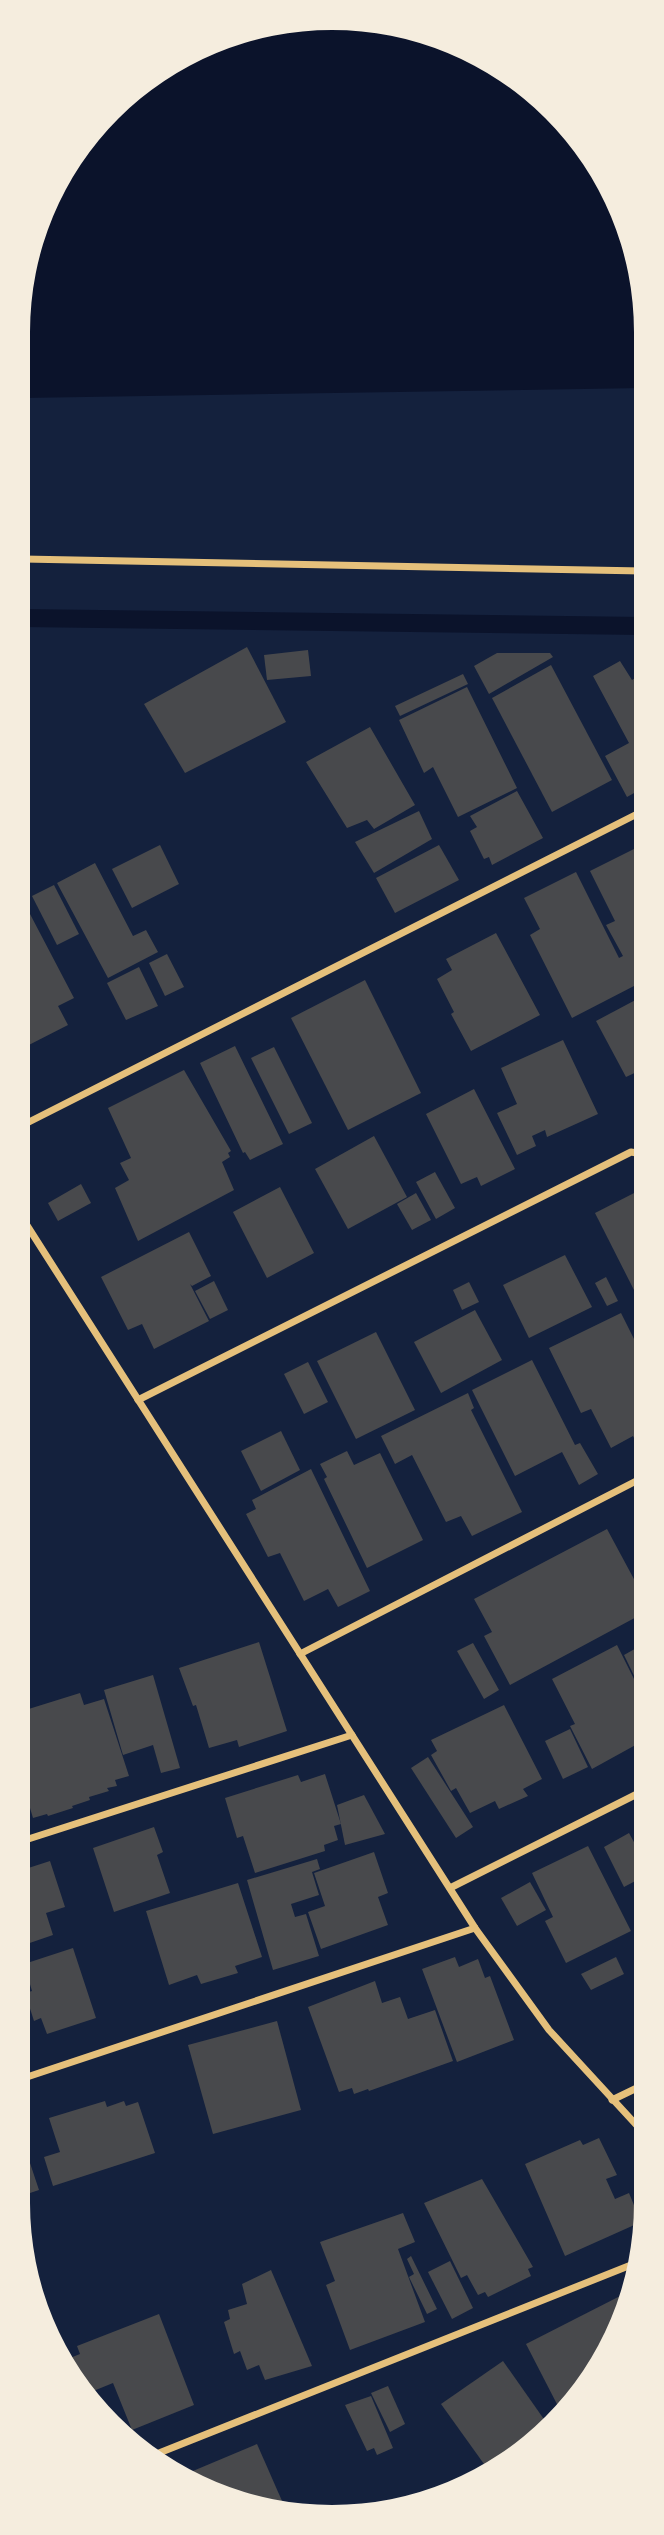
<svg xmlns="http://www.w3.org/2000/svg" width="664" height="2535" font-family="Bitter,serif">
	<rect width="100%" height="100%" fill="#14213d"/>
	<path fill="#0b132b" d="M393,23L489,59L568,124L614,193L644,291V388L23,398V271L70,158L157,71L270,24Z"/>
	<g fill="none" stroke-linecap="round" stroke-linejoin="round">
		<path stroke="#0b132b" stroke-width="18" d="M22,618L643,626"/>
	</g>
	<g fill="#48494c">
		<path d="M247,647L286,722L185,773L144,704Z"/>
		<path d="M308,650L311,676L267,680L264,655Z"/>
		<path d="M497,653H550L553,657L489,694L474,666Z"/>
		<path d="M620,661L632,680L643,673V788L627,797L605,756L629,743L593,676Z"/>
		<path d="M551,665L612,780L552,812L492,698Z"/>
		<path d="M463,674L468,684L400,716L395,706Z"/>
		<path d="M467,687L517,788L458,817L433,767L424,773L399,720Z"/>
		<path d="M370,727L415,805L374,829L367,820L347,828L306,762Z"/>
		<path d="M517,791L543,838L492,865L489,857L484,859L470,831L477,827L470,816Z"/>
		<path d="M419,811L432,839L374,873L355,842Z"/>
		<path d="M160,845L179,884L132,908L112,869Z"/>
		<path d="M439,845L459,880L395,913L376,878Z"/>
		<path d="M640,846L643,853V992L638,994L634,986L572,1018L530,935L540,929L524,898L576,872L619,958L623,956L606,925L615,921L590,871Z"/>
		<path d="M95,863L133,936L146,930L158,952L108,978L57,883Z"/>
		<path d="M54,885L79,934L57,945L32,896Z"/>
		<path d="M30,914L74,998L58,1006L68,1025L21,1049V918Z"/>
		<path d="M496,933L540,1015L471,1051L451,1014L454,1012L437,979L452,970L446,959Z"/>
		<path d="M167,954L184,987L165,996L149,963Z"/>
		<path d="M139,967L158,1006L126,1020L107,983Z"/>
		<path d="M365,980L421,1093L348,1130L291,1018Z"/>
		<path d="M643,996V1069L626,1077L596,1021Z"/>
		<path d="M563,1040L598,1114L547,1137L545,1130L532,1136L536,1146L517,1155L497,1113L517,1104L501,1068Z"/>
		<path d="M235,1046L283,1144L250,1160L245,1152L243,1153L200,1063Z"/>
		<path d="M274,1047L312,1123L289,1134L251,1058Z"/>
		<path d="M184,1070L231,1151L228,1153L230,1157L222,1162L234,1190L138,1241L115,1188L129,1180L120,1163L131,1158L108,1108Z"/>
		<path d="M474,1089L515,1169L481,1186L477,1177L461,1184L426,1114Z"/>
		<path d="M374,1136L407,1197L348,1229L315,1169Z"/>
		<path d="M435,1172L455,1208L436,1219L416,1182Z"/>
		<path d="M81,1184L91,1203L58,1221L48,1203Z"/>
		<path d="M280,1187L314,1253L267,1278L233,1212Z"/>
		<path d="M640,1190L642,1194V1291L636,1294L595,1213Z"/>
		<path d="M416,1193L431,1220L412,1230L397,1204Z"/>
		<path d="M189,1232L211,1276L192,1286L190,1284L209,1321L154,1349L142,1324L128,1330L101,1277Z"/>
		<path d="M565,1255L592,1307L529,1338L503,1285Z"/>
		<path d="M606,1277L618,1301L607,1306L595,1283Z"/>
		<path d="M214,1281L228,1310L210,1319L195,1291Z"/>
		<path d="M469,1282L479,1302L462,1310L453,1290Z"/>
		<path d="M475,1310L502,1360L441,1393L414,1342Z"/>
		<path d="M621,1313L642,1355V1453L633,1436L611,1448L591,1409L581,1413L549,1348Z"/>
		<path d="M376,1332L415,1410L356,1439L317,1361Z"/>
		<path d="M532,1360L575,1445L580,1443L598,1474L579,1485L562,1452L515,1476L472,1390Z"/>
		<path d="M308,1362L328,1402L304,1414L284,1374Z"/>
		<path d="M468,1393L474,1408L471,1410L522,1512L472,1536L461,1516L446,1522L412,1455L395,1464L381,1436Z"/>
		<path d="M281,1431L300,1470L261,1491L241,1451Z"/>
		<path d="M347,1451L354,1465L380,1453L423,1540L367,1568L324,1479L327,1477L320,1464Z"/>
		<path d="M311,1469L370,1591L338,1607L328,1589L304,1601L280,1553L268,1557L246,1514L256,1509L252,1500Z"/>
		<path d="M607,1529L642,1594V1614L510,1685L484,1636L492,1632L474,1599Z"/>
		<path d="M259,1642L287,1731L239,1747L237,1740L209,1748L196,1705L193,1706L179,1668Z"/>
		<path d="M473,1643L499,1690L484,1699L457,1651Z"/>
		<path d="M617,1645L641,1693V1742L592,1769L570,1726L575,1724L552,1679Z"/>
		<path d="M640,1646L642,1649L641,1690L624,1655Z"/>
		<path d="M153,1675L180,1768L161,1773L153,1745L123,1755L104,1690Z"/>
		<path d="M80,1693L84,1705L104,1699L129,1776L115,1780L117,1786L107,1788L109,1791L89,1797L90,1800L72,1806L73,1808L48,1816L47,1814L33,1818L19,1771V1712Z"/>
		<path d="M504,1705L542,1779L523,1789L528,1796L499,1809L495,1801L470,1813L456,1788L451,1791L431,1755L437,1751L431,1740Z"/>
		<path d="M570,1729L588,1767L563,1779L545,1741Z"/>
		<path d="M428,1757L473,1827L456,1838L411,1768Z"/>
		<path d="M325,1774L341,1824L334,1826L338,1840L324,1845L325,1851L255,1873L243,1836L237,1838L225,1798L298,1775L301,1782Z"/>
		<path d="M364,1795L385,1834L345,1845L337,1805Z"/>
		<path d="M154,1827L163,1852L157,1855L170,1893L114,1912L93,1848Z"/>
		<path d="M629,1833L641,1855V1878L624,1887L604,1847Z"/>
		<path d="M588,1846L631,1931L566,1963L545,1921L553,1917L532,1873Z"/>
		<path d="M374,1852L388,1893L378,1897L388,1925L321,1949L308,1912L325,1906L314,1873Z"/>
		<path d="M317,1859L320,1869L312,1872L319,1895L291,1904L295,1917L306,1914L319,1956L273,1970L247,1880Z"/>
		<path d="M50,1861L65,1907L46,1913L53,1935L18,1947L19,1871Z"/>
		<path d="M530,1882L546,1910L517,1926L501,1898Z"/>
		<path d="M238,1883L262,1957L235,1966L238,1973L201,1984L197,1975L169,1985L146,1911Z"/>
		<path d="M641,1946V1964L634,1949Z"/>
		<path d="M73,1948L96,2018L47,2034L41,2018L34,2021L25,1993L32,1991L24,1964Z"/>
		<path d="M455,1957L459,1967L478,1959L485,1978L490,1976L514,2040L457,2062L422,1969Z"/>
		<path d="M616,1957L624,1974L591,1990L581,1974Z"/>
		<path d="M375,1981L382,2003L400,1997L408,2019L435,2010L453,2061L369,2091L368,2089L354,2094L352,2088L339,2092L308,2007Z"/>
		<path d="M277,2021L301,2110L213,2134L188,2045Z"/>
		<path d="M105,2101L107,2107L124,2101L126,2106L138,2102L155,2153L53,2186L44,2157L60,2152L49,2118Z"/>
		<path d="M18,2127L39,2190L18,2197Z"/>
		<path d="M599,2138L617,2175L606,2179L615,2199L629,2193L641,2222L565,2256L525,2164L580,2140L583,2145Z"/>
		<path d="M482,2179L533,2267L528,2269L531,2276L488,2297L485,2292L478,2295L467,2275L461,2278L424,2203Z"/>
		<path d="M403,2213L415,2242L398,2249L425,2322L350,2350L326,2285L335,2281L320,2242Z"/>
		<path d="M411,2256L437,2309L427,2314L409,2277L414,2274L407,2259Z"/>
		<path d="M450,2261L473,2308L452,2319L428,2272Z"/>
		<path d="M271,2270L312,2366L265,2380L259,2365L247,2370L240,2351L234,2354L224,2322L230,2319L228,2310L247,2304L242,2284Z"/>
		<path d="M626,2293L628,2297L604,2361L560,2410L526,2344Z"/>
		<path d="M159,2314L194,2405L132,2430L113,2383L86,2394L70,2358L80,2354L77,2346Z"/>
		<path d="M503,2361L548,2425L524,2452L489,2471L441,2404Z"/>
		<path d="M388,2386L405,2424L390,2432L371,2393Z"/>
		<path d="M371,2396L393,2448L377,2455L374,2448L367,2451L345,2405Z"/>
		<path d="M257,2444L286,2510L193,2485L181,2476Z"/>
	</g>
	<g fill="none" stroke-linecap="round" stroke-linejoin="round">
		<g stroke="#e5c07b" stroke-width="7">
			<path d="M23,559L643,571"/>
			<path d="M21,1126L643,811"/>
			<path d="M21,1216L475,1928L549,2030L641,2130"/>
			<path d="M138,1400L631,1152L642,1154"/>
			<path d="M300,1654L642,1478"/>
			<path d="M19,1842L352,1735"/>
			<path d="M450,1888L641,1792"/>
			<path d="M18,2080L475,1928"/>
			<path d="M612,2100L641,2086"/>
			<path d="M154,2455L641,2261"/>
		</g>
	</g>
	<path d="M0 0H664V2535H0ZM332 30H332A302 302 0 0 1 634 332V2203A302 302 0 0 1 332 2505H332A302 302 0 0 1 30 2203V332A302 302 0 0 1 332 30Z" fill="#f5edde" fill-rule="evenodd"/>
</svg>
